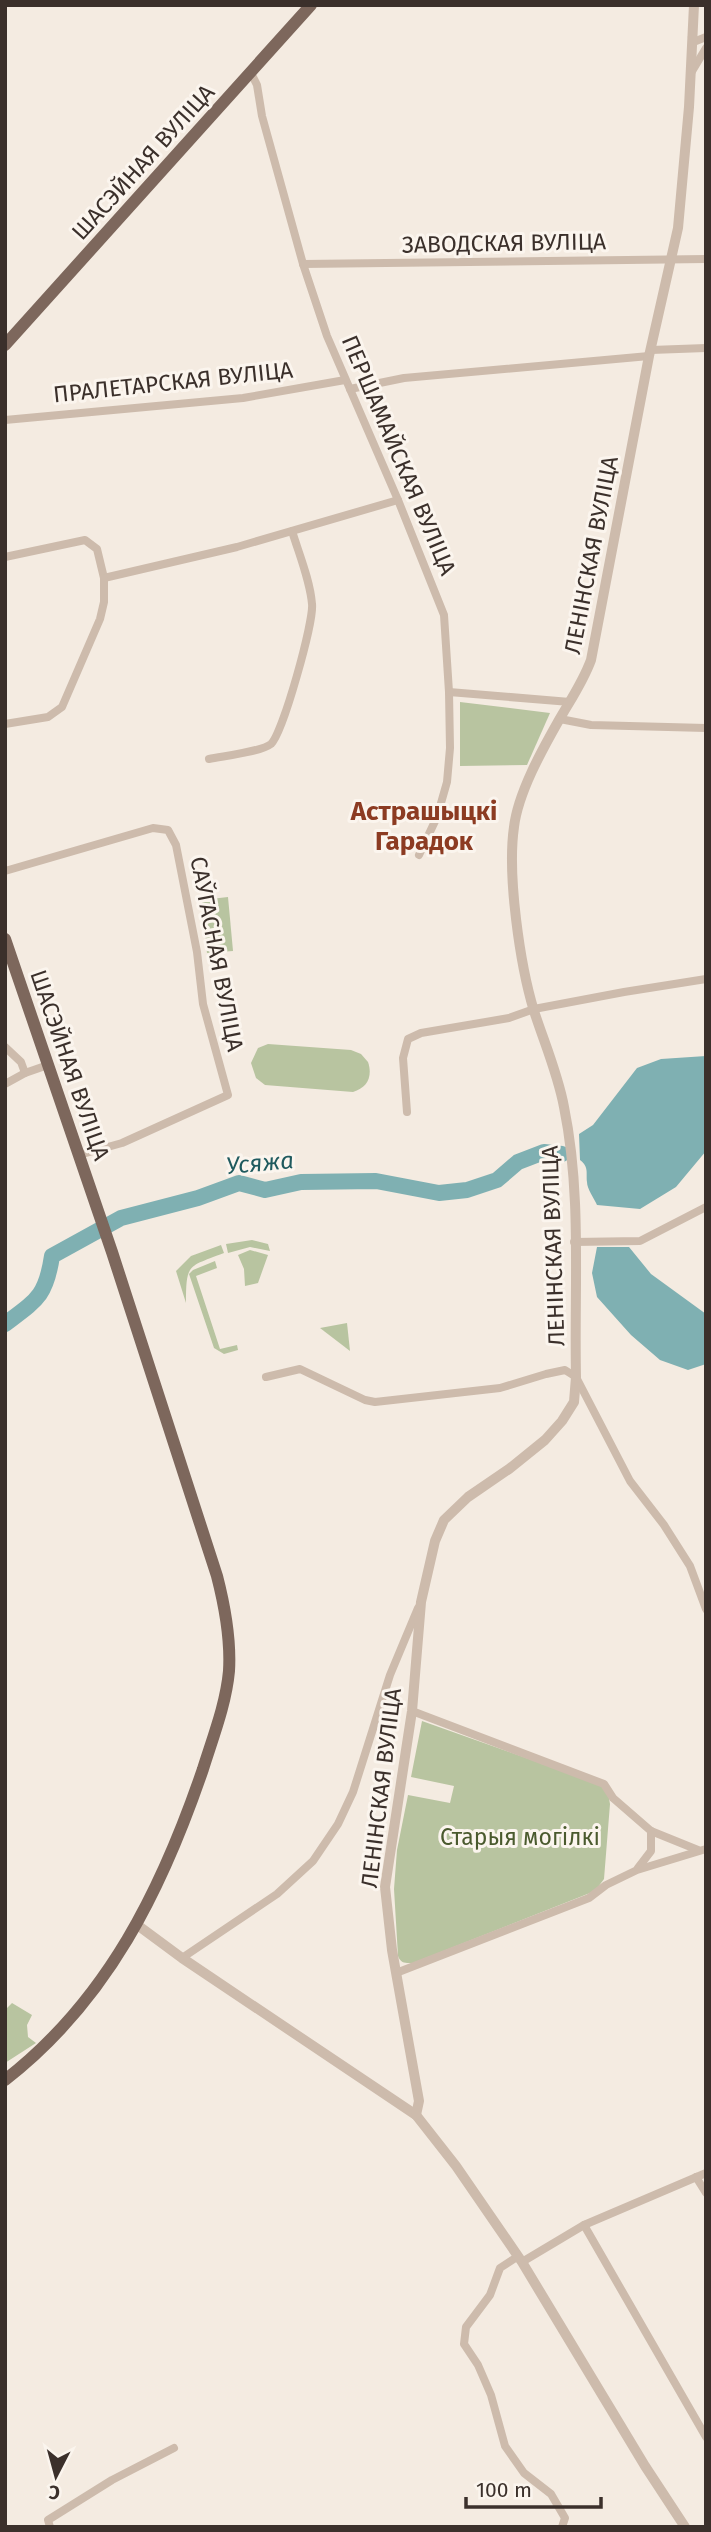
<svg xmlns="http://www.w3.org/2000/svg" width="711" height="2532" font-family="'Fira Sans',sans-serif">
	<rect width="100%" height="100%" fill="#f4ebe1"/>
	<g fill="#b8c4a0">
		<path d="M460,702L550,713L527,765L460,766Z"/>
		<path d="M228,897L233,951L207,953L202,900Z"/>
		<path d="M268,1044L351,1050L361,1054L368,1062C373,1077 367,1088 353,1092L265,1085L256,1078L251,1063L258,1048Z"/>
		<path d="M252,1240L268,1244L270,1251L250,1247L228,1253L226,1244Z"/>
		<path d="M221,1245L224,1253C188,1267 186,1263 186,1303L176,1271L191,1256Z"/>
		<path d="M250,1250L268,1255L258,1283L245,1286L244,1269L238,1255Z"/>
		<path d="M215,1261L217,1268L196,1276L220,1349L237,1345L238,1350L224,1354L214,1348L189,1274L193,1270Z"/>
		<path d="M347,1323L350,1351L320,1328Z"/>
		<path d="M422,1721L602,1785L608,1793L610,1804L604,1879L595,1891L413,1963C406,1963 401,1964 398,1956L394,1889L397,1850L408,1795L450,1803L454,1786L411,1777Z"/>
		<path d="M12,2003L32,2015L27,2025L28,2037L36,2043L5,2063V2010Z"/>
	</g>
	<g fill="#7fb0b2">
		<path d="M706,1056V1151L676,1187L640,1209L597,1205C594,1198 587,1189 587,1182C586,1172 589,1167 580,1160L579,1134L593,1125L637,1068L661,1059Z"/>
		<path d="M597,1247H629L651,1274L706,1314V1364L688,1370L660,1360L631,1335L597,1297L592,1273Z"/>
	</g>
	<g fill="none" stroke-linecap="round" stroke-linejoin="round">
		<path stroke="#7fb0b2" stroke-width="16" d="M5,1324C37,1300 46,1296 52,1256L121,1218L198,1198L239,1183L265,1190L301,1182L376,1181L439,1193L467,1190L497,1180L518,1162L544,1152L562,1154"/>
		<g stroke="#cdbbac" stroke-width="8">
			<path d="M692,37L696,41L706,37"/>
			<path d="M251,73L257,85L262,116L303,264L327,336L398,500L444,615L449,692L450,748L447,782L437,817L419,855"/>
			<path d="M691,73L706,48"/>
			<path d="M303,264L706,259"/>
			<path d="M651,350L706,348"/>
			<path d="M350,389L404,378L649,356"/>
			<path d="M5,420L243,398L345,380"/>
			<path d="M5,557L85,540L97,549L104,578L237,547L398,500"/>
			<path d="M449,692L570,702"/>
			<path d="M560,719L591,725L706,728"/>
			<path d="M5,724L48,717L62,707L100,619L104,602V578"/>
			<path d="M209,759C223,756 261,752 271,744C283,733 314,621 312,604C310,580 299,554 292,531"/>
			<path d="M5,871L153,828L168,830L176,845L197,952L203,1004L228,1095L122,1143L79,1155"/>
			<path d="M5,1047L21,1062L25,1073"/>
			<path d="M5,1084L25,1073L48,1065"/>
			<path d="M407,1112L403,1058L408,1039L421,1033L509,1018L534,1009L624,992L706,979"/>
			<path d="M574,1242L640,1241L706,1207"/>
			<path d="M266,1377L300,1369L365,1400L375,1402L500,1388L546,1374L565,1370L576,1377L630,1481L664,1525L690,1566L706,1609"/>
			<path d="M412,1711L604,1784L613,1798L651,1831L698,1850"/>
			<path d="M638,1868L651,1851V1831"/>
			<path d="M182,1958L277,1894L313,1861L338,1824L353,1792L390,1675L418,1608"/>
			<path d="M396,1973L589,1898L606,1885L637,1870L706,1849"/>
			<path d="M696,2177L706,2193"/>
			<path d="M584,2225L706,2437"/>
			<path d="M517,2257L500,2268L490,2295L466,2327L464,2344L478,2365L491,2395L505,2446L524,2473L551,2494L565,2518L562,2527"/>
			<path d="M522,2262L584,2225L706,2173"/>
			<path d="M50,2527L48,2520L112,2480L174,2448"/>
		</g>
		<g stroke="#cdbbac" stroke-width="10">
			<path d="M136,1924L182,1958L416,2115L456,2166L522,2262L645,2466L685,2527"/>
			<path d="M416,2115L419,2101L392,1950L385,1887L412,1711L421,1602L435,1541L444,1520L468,1497L509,1469L545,1440L562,1421L574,1402L576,1377C574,1287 582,1195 564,1107C558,1074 544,1042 534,1011C520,965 507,875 514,827C518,793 542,750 559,720C571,699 583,682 591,660L649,356L678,228L689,107L694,5"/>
		</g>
		<g stroke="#7d675c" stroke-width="12">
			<path d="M5,345L311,5"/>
			<path d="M5,939L112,1252L217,1576C225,1607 231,1638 229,1671C226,1704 213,1737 203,1769C162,1889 108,2000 5,2080"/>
		</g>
	</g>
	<g text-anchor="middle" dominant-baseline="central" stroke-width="6" stroke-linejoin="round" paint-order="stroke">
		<g font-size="23" fill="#3b302b" stroke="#fbf5ee">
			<text transform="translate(143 162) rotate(-48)">ШАСЭЙНАЯ ВУЛІЦА</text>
			<text transform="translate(504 243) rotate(-1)">ЗАВОДСКАЯ ВУЛІЦА</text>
			<text transform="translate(173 382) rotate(-6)">ПРАЛЕТАРСКАЯ ВУЛІЦА</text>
			<text transform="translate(399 455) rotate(67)">ПЕРШАМАЙСКАЯ ВУЛІЦА</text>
			<text transform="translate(591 555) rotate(-79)">ЛЕНІНСКАЯ ВУЛІЦА</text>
			<text transform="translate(217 954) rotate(79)">САЎГАСНАЯ ВУЛІЦА</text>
			<text transform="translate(70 1065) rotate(71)">ШАСЭЙНАЯ ВУЛІЦА</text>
			<text transform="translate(553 1246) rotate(-92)">ЛЕНІНСКАЯ ВУЛІЦА</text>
			<text transform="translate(381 1788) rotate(-83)">ЛЕНІНСКАЯ ВУЛІЦА</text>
		</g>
		<g font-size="23" fill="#4a5a2e" stroke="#fbf5ee">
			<text x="520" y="1837">Старыя могілкі</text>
		</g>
		<g font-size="24" font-style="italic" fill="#1f5a5e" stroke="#fbf5ee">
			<text transform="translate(260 1163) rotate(-5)">Усяжа</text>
		</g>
		<g font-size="26" font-weight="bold" fill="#8c3b22" stroke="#fbf5ee">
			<text x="424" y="811">Астрашыцкі<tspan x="424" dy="30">Гарадок</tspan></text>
		</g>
	</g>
	<rect width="711" height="2532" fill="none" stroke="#3b302b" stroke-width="14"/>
	<g transform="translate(56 2476) rotate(186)" stroke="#fbf5ee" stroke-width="5" paint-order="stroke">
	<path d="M0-5L12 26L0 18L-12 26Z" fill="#3b302b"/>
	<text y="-10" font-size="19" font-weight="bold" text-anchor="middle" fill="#3b302b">С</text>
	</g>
	<path d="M466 2497v10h135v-10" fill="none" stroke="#3b302b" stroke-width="3.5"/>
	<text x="476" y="2497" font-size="21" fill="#3b302b" stroke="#fbf5ee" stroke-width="5" paint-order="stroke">100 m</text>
</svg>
